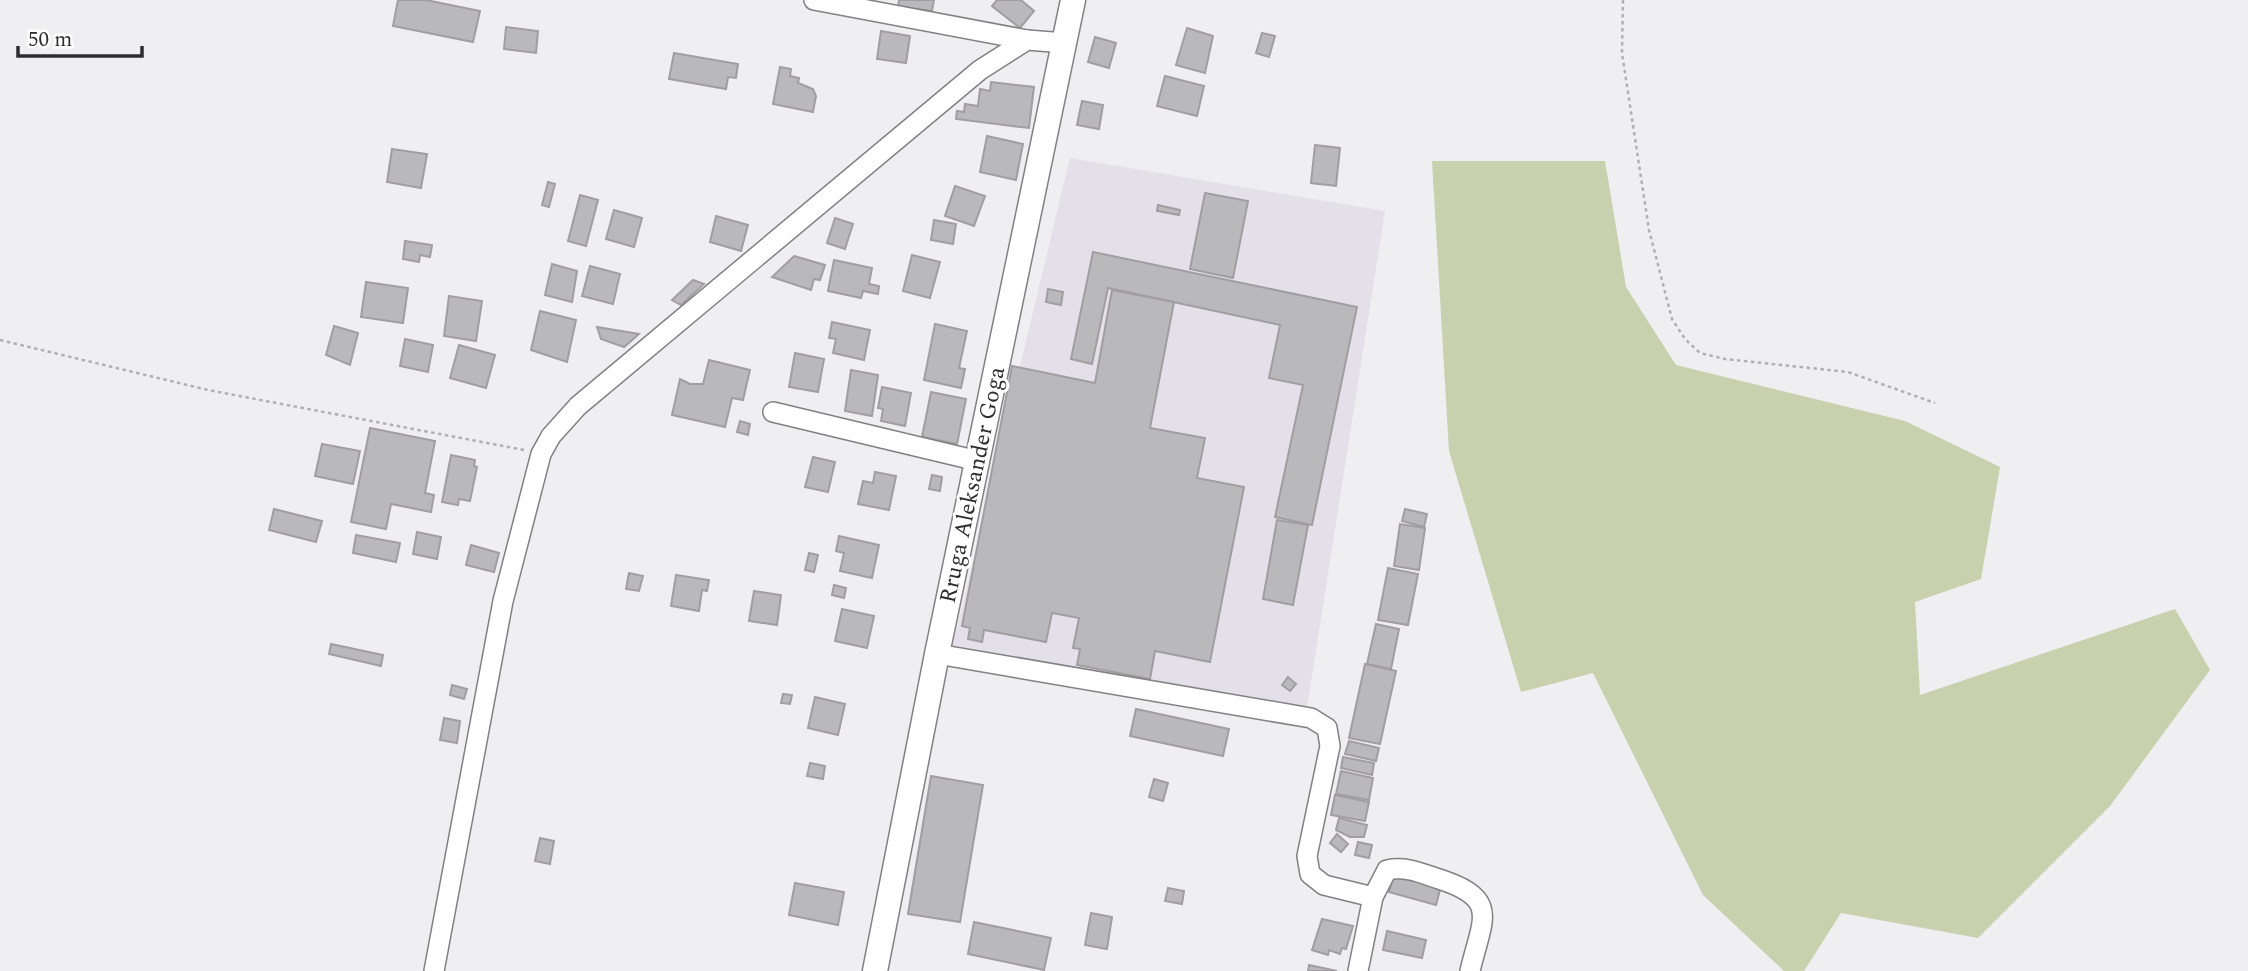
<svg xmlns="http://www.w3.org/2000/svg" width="2248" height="971" font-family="Spectral,serif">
	<rect width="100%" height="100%" fill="#efeef1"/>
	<path fill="#e4e0ea" d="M1070,158L1385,211L1306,714L952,649Z"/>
	<path fill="#c8d0ae" d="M1432,161H1605L1626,287L1676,365L1905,421L2000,467L1981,579L1915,602L1920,695L2175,609L2210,670L2110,806L1978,938L1841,913L1804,971H1784L1703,895L1593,673L1521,692L1449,451Z"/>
	<g fill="#b9b8bb" stroke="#a09ea1" stroke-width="2">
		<path d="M398,0H426L480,11L473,42L393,26Z"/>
		<path d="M899,0H934L932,11L898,7Z"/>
		<path d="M997,0H1021L1034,11L1020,28L992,6Z"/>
		<path d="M506,27L538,31L536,53L504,49Z"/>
		<path d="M1187,28L1213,36L1205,73L1176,65Z"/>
		<path d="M881,31L910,36L906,63L877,59Z"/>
		<path d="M1262,33L1275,36L1269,57L1256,53Z"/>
		<path d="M1095,37L1116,43L1109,68L1088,62Z"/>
		<path d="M674,53L738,64L736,78L728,77L726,89L669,79Z"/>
		<path d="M780,67L791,69L790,76L799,78L798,83L813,89L816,96L813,112L773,104Z"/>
		<path d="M1165,76L1204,86L1197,116L1157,106Z"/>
		<path d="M991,82L1034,87L1029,128L956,119L957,111L964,112L965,104L978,106L980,89L990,91Z"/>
		<path d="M1082,101L1103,105L1099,129L1077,125Z"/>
		<path d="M987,136L1023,144L1016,180L980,172Z"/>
		<path d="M1315,145L1340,148L1336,186L1311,183Z"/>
		<path d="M392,149L427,154L421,188L387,182Z"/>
		<path d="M548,182L555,184L549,207L542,205Z"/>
		<path d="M955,186L985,196L974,226L945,216Z"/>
		<path d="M1205,193L1248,201L1233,278L1190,269Z"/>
		<path d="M580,195L598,200L586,246L568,241Z"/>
		<path d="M1158,205L1180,210L1179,215L1157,211Z"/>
		<path d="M614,210L642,218L634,247L606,239Z"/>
		<path d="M716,216L748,225L741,251L710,242Z"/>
		<path d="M835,218L853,224L845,249L827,243Z"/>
		<path d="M934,220L956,224L953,244L931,240Z"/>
		<path d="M405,241L432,245L430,257L420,255L419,262L403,259Z"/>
		<path d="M1093,252L1357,307L1312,525L1275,517L1303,385L1269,378L1280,325L1108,288L1092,364L1071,359Z"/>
		<path d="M912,255L940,262L930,298L903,291Z"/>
		<path d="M794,256L825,265L820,280L814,279L811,290L772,277Z"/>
		<path d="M834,260L872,268L869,284L879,286L878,294L863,291L861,298L828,291Z"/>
		<path d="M552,264L577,271L572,302L545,295Z"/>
		<path d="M590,266L620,274L613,304L582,296Z"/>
		<path d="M693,280L704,284L681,305L672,300Z"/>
		<path d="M366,282L408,288L403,323L361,317Z"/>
		<path d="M1048,289L1063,292L1061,305L1046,302Z"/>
		<path d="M1112,290L1174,302L1150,428L1205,438L1197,478L1244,487L1210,662L1155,651L1150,679L1077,665L1080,649L1073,648L1079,618L1052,613L1046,642L984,630L982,642L968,639L970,628L962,626L1012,366L1095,383Z"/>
		<path d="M449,296L482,301L476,341L444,336Z"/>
		<path d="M540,311L576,320L567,362L531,350Z"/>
		<path d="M832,322L870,330L864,360L833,353L836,339L829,338Z"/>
		<path d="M935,324L967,331L959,368L965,369L961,388L924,380Z"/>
		<path d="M334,326L358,333L350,365L326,355Z"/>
		<path d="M597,327L639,334L624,347L601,339Z"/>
		<path d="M405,339L433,345L428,372L400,366Z"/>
		<path d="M459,345L495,355L486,388L450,378Z"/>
		<path d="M795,353L824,359L818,392L789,387Z"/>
		<path d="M709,360L750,370L743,400L732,398L725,427L672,415L680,379L690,384H703Z"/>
		<path d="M851,370L878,375L872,416L845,411Z"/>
		<path d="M882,387L911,393L905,426L881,421L883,409L878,408Z"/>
		<path d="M931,392L966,399L957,444L922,437Z"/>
		<path d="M740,421L750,424L748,435L737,432Z"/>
		<path d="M370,428L435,441L425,493L434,495L431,512L391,504L386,529L351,522Z"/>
		<path d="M322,444L360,451L353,484L315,476Z"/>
		<path d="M451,455L475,460L474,466L477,467L470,501L459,499L458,505L442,502Z"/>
		<path d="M813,457L835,462L828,492L805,487Z"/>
		<path d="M875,472L896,476L889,510L858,504L863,481L873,483Z"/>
		<path d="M932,475L942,477L940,491L929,489Z"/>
		<path d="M274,509L322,521L316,542L269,530Z"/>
		<path d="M1405,509L1427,514L1424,527L1402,521Z"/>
		<path d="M1277,520L1308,525L1293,605L1263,599Z"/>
		<path d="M1400,524L1425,528L1419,570L1394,566Z"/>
		<path d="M417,532L441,537L437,559L413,554Z"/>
		<path d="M356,535L400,543L396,562L353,553Z"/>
		<path d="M839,536L879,545L872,578L840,571L844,553L836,551Z"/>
		<path d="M471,545L499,553L494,572L466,565Z"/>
		<path d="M809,553L818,555L814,572L805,570Z"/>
		<path d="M1388,568L1418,574L1408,625L1378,620Z"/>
		<path d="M629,573L643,576L639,591L626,589Z"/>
		<path d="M676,575L709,580L707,591L702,590L699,611L671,606Z"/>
		<path d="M834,585L846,588L844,598L832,595Z"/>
		<path d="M754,591L781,595L777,625L749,621Z"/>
		<path d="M842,609L874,616L867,648L835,641Z"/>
		<path d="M1376,624L1399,629L1391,669L1367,664Z"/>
		<path d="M331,644L383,655L381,666L329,654Z"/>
		<path d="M1365,664L1396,671L1380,744L1349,738Z"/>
		<path d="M1288,677L1296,684L1290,691L1282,685Z"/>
		<path d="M452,685L467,689L464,699L450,695Z"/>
		<path d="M783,694L792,695L790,704L781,703Z"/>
		<path d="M815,697L845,704L838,735L808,728Z"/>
		<path d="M1136,709L1229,729L1223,756L1130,736Z"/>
		<path d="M444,718L460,721L457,743L440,740Z"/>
		<path d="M1349,741L1379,748L1376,761L1345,754Z"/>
		<path d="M1343,757L1374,763L1372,775L1341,768Z"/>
		<path d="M810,763L825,766L823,779L807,776Z"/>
		<path d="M1341,771L1373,778L1369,800L1336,794Z"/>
		<path d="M931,776L983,785L960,922L908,914Z"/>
		<path d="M1154,779L1168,783L1163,801L1149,797Z"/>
		<path d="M1335,795L1369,802L1365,821L1331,815Z"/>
		<path d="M1339,818L1367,825L1364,837H1350L1336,830Z"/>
		<path d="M1337,834L1348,844L1341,852L1330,843Z"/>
		<path d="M540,838L554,841L550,864L535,861Z"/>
		<path d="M1358,842L1372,845L1369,858L1355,855Z"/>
		<path d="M1394,874L1441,886L1436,905L1389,892Z"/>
		<path d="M795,883L844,892L838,925L789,915Z"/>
		<path d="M1168,888L1184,891L1182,904L1165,901Z"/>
		<path d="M1091,913L1112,917L1107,949L1085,945Z"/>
		<path d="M1322,919L1353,926L1346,949L1342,948L1340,954L1329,950L1328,955L1312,950Z"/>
		<path d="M974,922L1051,938L1044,970L968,954Z"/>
		<path d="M1387,931L1426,940L1422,958L1383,950Z"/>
		<path d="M1309,965L1337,971H1308Z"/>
	</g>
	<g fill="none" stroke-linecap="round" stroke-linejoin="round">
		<defs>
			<g id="minor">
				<path d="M814,0L1027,40"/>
				<path d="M773,412L978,461"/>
				<path d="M937,654L1311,718L1327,728L1330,746L1307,856L1310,874L1324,885L1373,897"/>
				<path d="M434,971L503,601L541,454L551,436L578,406L980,70L1027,40L1065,43"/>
				<path d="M1358,971L1373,897L1387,870C1406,866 1421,873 1439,879C1501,899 1482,919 1470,971"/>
			</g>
			<path id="major" d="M875,971L937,654L1073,0"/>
		</defs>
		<use href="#minor" stroke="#818083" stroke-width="22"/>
		<use href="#major" stroke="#818083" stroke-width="27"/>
		<g stroke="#b0afb2" stroke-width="2.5" stroke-dasharray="3.5 3.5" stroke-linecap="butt">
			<path d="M1623,0L1622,53L1649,230L1672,319L1685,339L1700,353L1725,359L1848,372L1935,403"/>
			<path d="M0,340L208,390L524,450"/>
		</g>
		<use href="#minor" stroke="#fff" stroke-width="19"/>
		<use href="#major" stroke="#fff" stroke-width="24"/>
	</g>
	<g text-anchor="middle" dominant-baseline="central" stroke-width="6" stroke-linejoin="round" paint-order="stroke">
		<g font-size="23" fill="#2e2d2e" stroke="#fff">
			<text transform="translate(973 485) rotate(-78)">Rruga Aleksander Goga</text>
		</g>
	</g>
	<path d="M18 46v10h124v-10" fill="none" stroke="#2e2d2e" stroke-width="3.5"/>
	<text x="28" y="46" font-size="21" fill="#2e2d2e" stroke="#ffffff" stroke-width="5" paint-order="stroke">50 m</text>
</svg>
